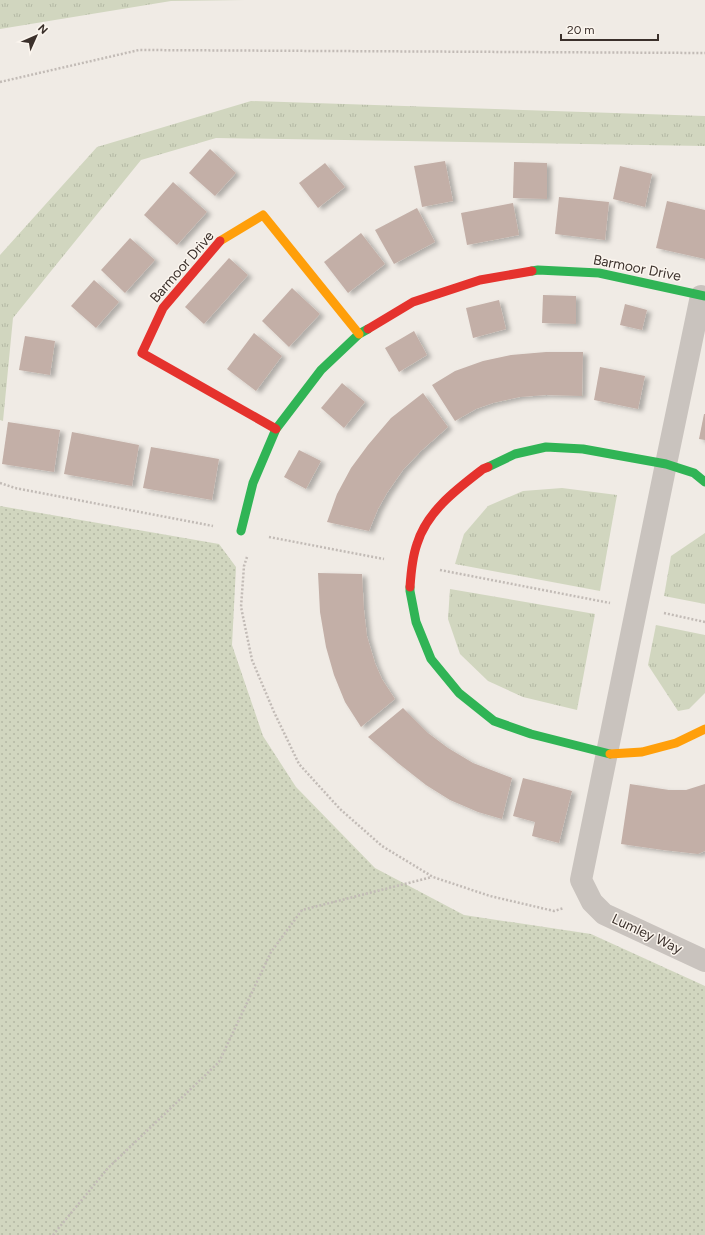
<svg xmlns="http://www.w3.org/2000/svg" width="705" height="1235" font-family="Figtree,sans-serif">
	<defs>
		<pattern id="grass-tufts" width="24" height="20" patternUnits="userSpaceOnUse"><rect width="24" height="20" fill="#d1d6bf"/><path d="M3 7l-1-3M5 7V3M7 7l1-3M15 17l-1-3M17 17v-4M19 17l1-3" fill="none" stroke="#b4b8a4"/></pattern>
		<pattern id="park-dots" width="8" height="8" patternUnits="userSpaceOnUse"><rect width="8" height="8" fill="#d1d6bf"/><path d="M2 2h.1M6 6h.1" fill="none" stroke="#b4b8a4" stroke-width="1.8" stroke-linecap="round"/></pattern>
		<filter id="shadow"><feDropShadow dx="4.5" dy="2.5" stdDeviation="2" flood-color="#0004"/></filter>
	</defs>
	<rect width="100%" height="100%" fill="#f0ebe5"/>
	<g fill="url(#grass-tufts)">
		<path d="M0,0H245L171,1L0,29Z"/>
		<path d="M251,101L705,116V146L216,138L141,160L13,318L3,421L0,420V255L97,147Z"/>
		<path d="M562,488L617,495L600,591L455,564L464,534L488,506L523,491Z"/>
		<path d="M705,533V604L664,596L671,556Z"/>
		<path d="M450,589L595,614L577,710L523,697L488,681L460,654L448,619Z"/>
		<path d="M656,625L705,635V693L689,709L678,711L648,665Z"/>
	</g>
	<path fill="url(#park-dots)" d="M0,506L219,544L236,567L232,645L263,736L296,787L375,868L464,915L591,934L705,986V1235H0Z"/>
	<g fill="#c3afa7" filter="url(#shadow)">
		<path d="M210,149L236,173L215,196L189,173Z"/>
		<path d="M445,161L453,201L422,207L414,166Z"/>
		<path d="M514,162L547,163V199L513,198Z"/>
		<path d="M325,163L345,187L318,208L299,183Z"/>
		<path d="M620,166L652,174L645,207L613,199Z"/>
		<path d="M173,182L207,212L177,245L144,215Z"/>
		<path d="M559,197L609,202L605,240L555,234Z"/>
		<path d="M667,201L705,210V259L656,248Z"/>
		<path d="M513,203L519,235L467,245L461,213Z"/>
		<path d="M417,208L435,242L394,264L375,230Z"/>
		<path d="M361,233L385,264L348,293L324,262Z"/>
		<path d="M130,238L155,260L125,293L101,270Z"/>
		<path d="M229,258L248,275L204,324L185,307Z"/>
		<path d="M94,280L119,302L96,328L71,306Z"/>
		<path d="M292,288L320,314L289,347L262,321Z"/>
		<path d="M543,295L576,296V324L542,323Z"/>
		<path d="M499,300L506,329L473,338L466,308Z"/>
		<path d="M625,304L647,310L642,330L620,325Z"/>
		<path d="M414,331L427,355L399,372L385,348Z"/>
		<path d="M254,333L282,356L256,391L227,369Z"/>
		<path d="M25,336L55,341L50,375L19,370Z"/>
		<path d="M546,352H583L582,396L546,395L520,397L493,403L476,409L455,421L432,385L455,371L483,361L511,355Z"/>
		<path d="M600,367L645,376L638,409L594,400Z"/>
		<path d="M342,383L365,402L344,428L321,408Z"/>
		<path d="M423,393L448,427L421,451L403,470L387,493L378,509L369,531L327,522L337,494L351,468L368,445L391,418Z"/>
		<path d="M704,414H705V440L699,439Z"/>
		<path d="M8,422L60,430L54,472L2,464Z"/>
		<path d="M72,432L139,445L132,486L64,474Z"/>
		<path d="M151,447L219,459L212,500L143,488Z"/>
		<path d="M299,450L321,461L306,489L284,477Z"/>
		<path d="M318,573L362,574L364,610L367,636L375,663L382,679L395,699L361,727L345,702L334,675L326,647L320,612Z"/>
		<path d="M403,708L428,733L448,748L473,763L512,778L502,819L478,812L450,800L426,785L398,763L368,737Z"/>
		<path d="M523,778L572,791L559,843L532,836L535,822L513,816Z"/>
		<path d="M630,784L669,790H686L705,784V851L698,854L663,850L621,844Z"/>
	</g>
	<g fill="none" stroke-linecap="round" stroke-linejoin="round">
		<g stroke="#c2bbb6" stroke-width="2.5" stroke-dasharray="2 2" stroke-linecap="butt">
			<path d="M0,82L139,50L705,53"/>
			<path d="M0,483L15,488L213,526"/>
			<path d="M269,537L384,559"/>
			<path d="M247,557L244,566L241,607L252,660L274,712L299,764L340,809L382,846L433,877L490,896L554,911L564,908"/>
			<path d="M440,570L610,603"/>
			<path d="M664,613L705,622"/>
			<path d="M53,1235L108,1168L219,1062L271,952L302,910L432,877"/>
		</g>
		<path stroke="#c9c3be" stroke-width="22" d="M701,296L666,464L581,880L592,902L604,914L705,961"/>
		<g stroke="#30b455" stroke-width="9">
			<path d="M532,271L538,270L599,273L705,296"/>
			<path d="M488,467L515,454L546,447L583,449L666,464L694,473L705,482"/>
			<path d="M241,531L253,483L276,429L321,370L359,334L368,329"/>
			<path d="M410,587V591L416,622L431,659L459,693L494,721L531,734L610,754"/>
		</g>
		<g stroke="#ff9f0a" stroke-width="9">
			<path d="M220,241L263,215L359,334"/>
			<path d="M610,754L642,752L676,743L705,729"/>
		</g>
		<g stroke="#e5322d" stroke-width="9">
			<path d="M220,241L163,308L142,353L276,429"/>
			<path d="M368,329L413,302L480,280L532,271"/>
			<path d="M410,587C411,572 412,558 417,544C427,511 457,489 483,469L488,467"/>
		</g>
	</g>
	<g text-anchor="middle" dominant-baseline="central" stroke-width="3" stroke-linejoin="round" paint-order="stroke">
		<g font-size="14" fill="#3b302b" stroke="#fbf5ee">
			<text transform="translate(182 267) rotate(-49)">Barmoor Drive</text>
			<text transform="translate(637 268) rotate(11)">Barmoor Drive</text>
			<text transform="translate(647 934) rotate(25)">Lumley Way</text>
		</g>
	</g>
	<g transform="translate(36 36) rotate(45)" stroke="#fbf5ee" stroke-width="3" paint-order="stroke">
	<path d="M0-3L7 15L0 10L-7 15Z" fill="#3b302b"/>
	<text y="-6" font-size="11" font-weight="bold" text-anchor="middle" fill="#3b302b">N</text>
	</g>
	<path d="M561 34v6h97v-6" fill="none" stroke="#3b302b" stroke-width="2"/>
	<text x="567" y="34" font-size="12" fill="#3b302b" stroke="#fbf5ee" stroke-width="3" paint-order="stroke">20 m</text>
</svg>
